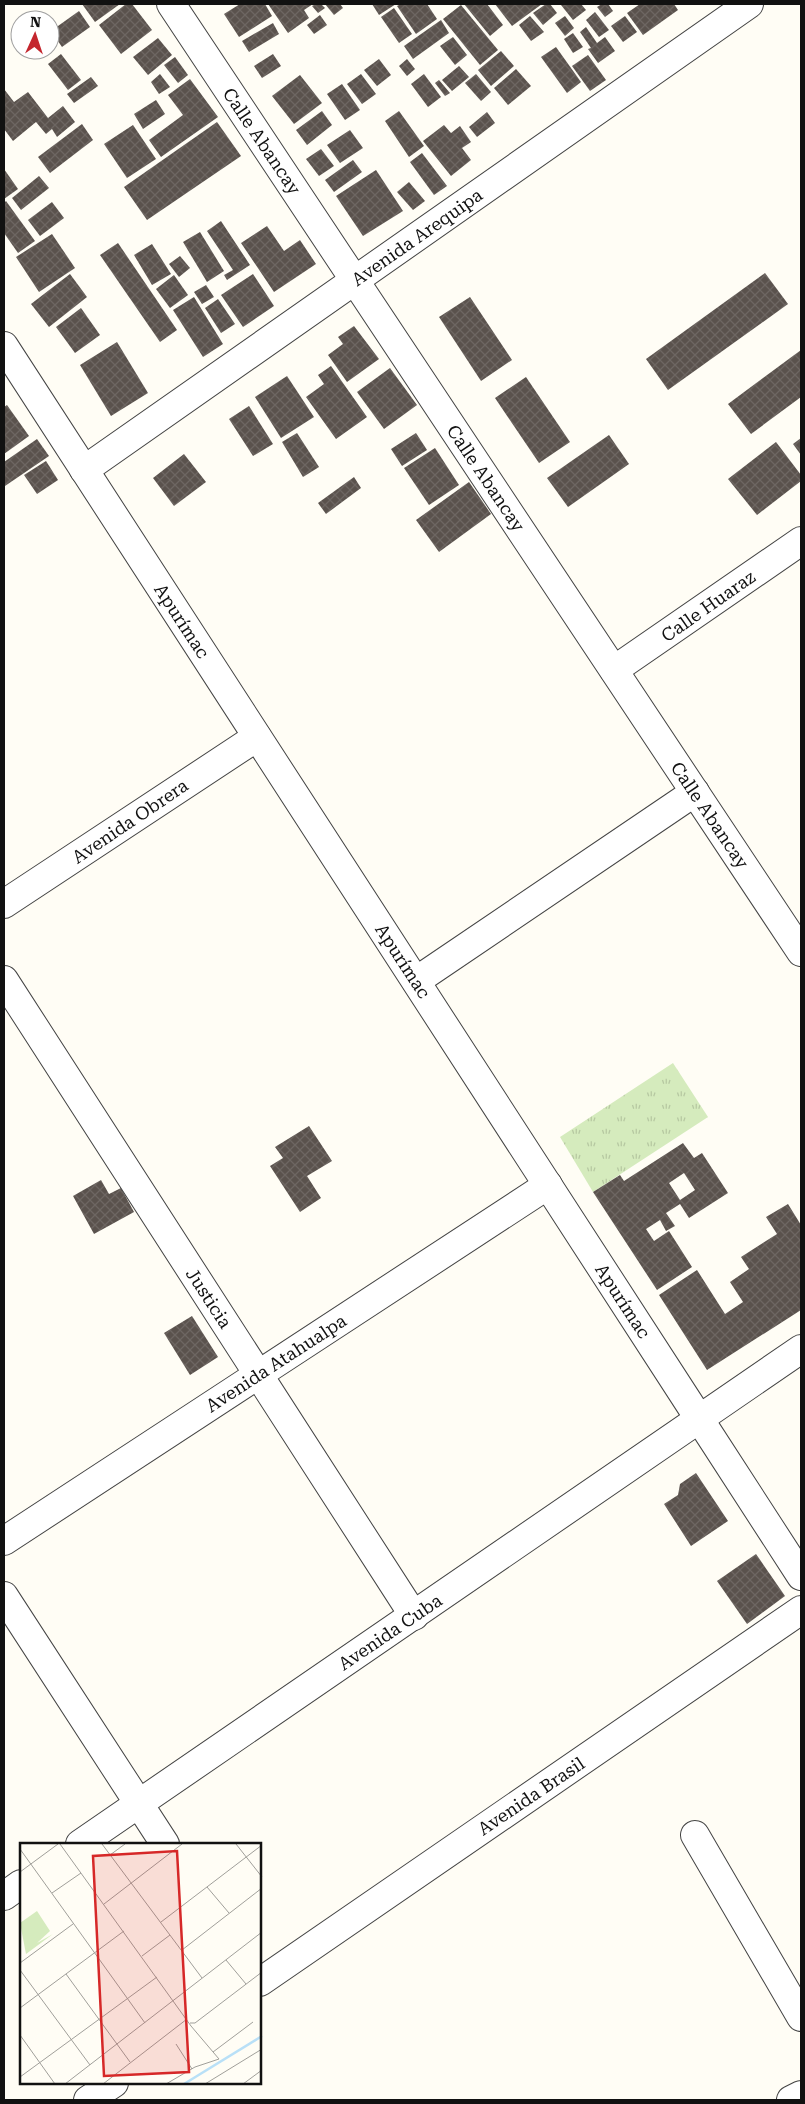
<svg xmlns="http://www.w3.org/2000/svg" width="805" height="2104" font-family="'Roboto Serif',serif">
	<defs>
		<pattern id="grass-tufts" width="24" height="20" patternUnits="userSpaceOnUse" patternTransform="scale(1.25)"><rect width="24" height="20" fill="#d5ebbd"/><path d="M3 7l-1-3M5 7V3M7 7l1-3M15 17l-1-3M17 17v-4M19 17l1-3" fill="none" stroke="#b6c8a1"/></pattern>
		<pattern id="building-cross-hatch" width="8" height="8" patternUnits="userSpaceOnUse" patternTransform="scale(1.25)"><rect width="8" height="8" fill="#5a524d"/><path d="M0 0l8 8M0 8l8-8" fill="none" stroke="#6d6662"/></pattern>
	</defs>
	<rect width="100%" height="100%" fill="#fffdf5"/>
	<path fill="url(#grass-tufts)" d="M673,1063L708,1117L593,1192L560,1137Z"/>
	<g fill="url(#building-cross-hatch)" fill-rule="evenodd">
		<path d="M82,4H120L95,22Z"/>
		<path d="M126,4H132L152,30L121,54L99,25Z"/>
		<path d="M240,4H265L272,16L239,37L224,14Z"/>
		<path d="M268,4H313L304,10L309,18L288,33Z"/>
		<path d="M316,4H321L325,8L318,13L312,6Z"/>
		<path d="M325,4H340L343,8L334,15Z"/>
		<path d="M372,4H396L379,15Z"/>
		<path d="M401,4H427L437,19L416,34L397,6Z"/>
		<path d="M464,4H487L503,25L490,36Z"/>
		<path d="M495,4H542L512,26Z"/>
		<path d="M546,4H550L557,13L543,25L533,13Z"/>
		<path d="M563,4H581L586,10L573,20L561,5Z"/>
		<path d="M602,4H608L613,11L605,17L597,7Z"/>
		<path d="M640,4H674L678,10L643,35L627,13Z"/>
		<path d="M461,5L498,50L480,65L443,19Z"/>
		<path d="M394,8L412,34L399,43L381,17Z"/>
		<path d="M79,11L90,27L62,47L51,31Z"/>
		<path d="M595,12L609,30L599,37L586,20Z"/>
		<path d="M320,15L327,25L314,34L307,25Z"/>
		<path d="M530,16L544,32L531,41L519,25Z"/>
		<path d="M565,16L574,28L565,36L555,23Z"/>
		<path d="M625,16L637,32L623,42L611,26Z"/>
		<path d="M441,20L449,33L413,59L404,46Z"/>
		<path d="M273,23L279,34L249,52L242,41Z"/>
		<path d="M586,27L597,43L605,37L615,51L598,63L588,49L591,48L580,32Z"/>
		<path d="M573,33L583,47L573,53L564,39Z"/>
		<path d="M453,37L467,55L455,65L440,46Z"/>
		<path d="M158,38L172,55L148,75L133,57Z"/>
		<path d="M556,47L581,82L567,93L541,57Z"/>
		<path d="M501,51L514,66L491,86L478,70Z"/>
		<path d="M61,54L81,80L68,90L48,64Z"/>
		<path d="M273,54L281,66L262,78L254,66Z"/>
		<path d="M588,55L606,80L590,91L572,66Z"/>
		<path d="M175,57L188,75L178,83L164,65Z"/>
		<path d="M379,59L391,75L377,86L364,70Z"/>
		<path d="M407,59L415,69L407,76L399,66Z"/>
		<path d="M459,66L469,77L452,91L442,80Z"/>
		<path d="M516,69L531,86L508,105L494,88Z"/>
		<path d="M160,74L170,87L159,94L151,82Z"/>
		<path d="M361,74L376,94L362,104L347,84Z"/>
		<path d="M424,74L441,97L428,107L411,84Z"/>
		<path d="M476,74L491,92L481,101L465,83Z"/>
		<path d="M300,75L322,103L294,124L272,96Z"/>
		<path d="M91,77L98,86L74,103L67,94Z"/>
		<path d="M190,79L218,117L161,157L149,140L183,115L168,95Z"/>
		<path d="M439,80L450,93L445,96L435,83Z"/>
		<path d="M342,84L360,110L345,120L327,94Z"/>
		<path d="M4,89L14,102L28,92L48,118L63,106L75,122L57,137L52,129L46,134L36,122L13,141L4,129Z"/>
		<path d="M156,100L165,114L143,129L134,114Z"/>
		<path d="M322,111L332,125L307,145L296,130Z"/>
		<path d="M399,111L424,146L409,157L385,121Z"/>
		<path d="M487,112L495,123L477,137L469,127Z"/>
		<path d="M217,122L241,156L147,220L124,187Z"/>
		<path d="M82,124L93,140L50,173L38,157Z"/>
		<path d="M133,125L156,159L127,178L104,144Z"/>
		<path d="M444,125L451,133L460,126L471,142L462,148L471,160L451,176L423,141Z"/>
		<path d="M350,130L363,148L340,163L327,145Z"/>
		<path d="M321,149L334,166L319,176L306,159Z"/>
		<path d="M422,153L447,186L434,195L410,162Z"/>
		<path d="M353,160L362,172L334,192L325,180Z"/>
		<path d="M4,169L18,189L4,199Z"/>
		<path d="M376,170L403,211L363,236L336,196Z"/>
		<path d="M39,176L49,188L21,210L12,198Z"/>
		<path d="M409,182L425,201L413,210L397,192Z"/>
		<path d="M6,201L35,241L18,253L4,233V203Z"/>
		<path d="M52,202L64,218L40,236L28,220Z"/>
		<path d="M221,221L250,265L227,280L224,275L233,270L207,231Z"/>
		<path d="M267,226L284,251L300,240L316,264L274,292L241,243Z"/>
		<path d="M200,232L224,271L207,282L183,242Z"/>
		<path d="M52,234L75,268L39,292L16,257Z"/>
		<path d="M118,243L177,330L160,342L100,255Z"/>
		<path d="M152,244L171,274L152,285L134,255Z"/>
		<path d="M180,256L190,268L179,277L169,264Z"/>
		<path d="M765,273L788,304L668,390L646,359Z"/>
		<path d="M70,274L87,297L49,327L31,304Z"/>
		<path d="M253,274L274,306L243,327L221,295Z"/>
		<path d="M174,275L188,295L170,308L156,289Z"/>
		<path d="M206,285L214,297L202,304L194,292Z"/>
		<path d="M194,297L223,344L203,357L173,310Z"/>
		<path d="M470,297L512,360L481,381L439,317Z"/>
		<path d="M218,299L235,324L221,333L205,308Z"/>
		<path d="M81,308L100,335L75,353L56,327Z"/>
		<path d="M354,326L379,359L347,382L328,355L343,344L338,337Z"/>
		<path d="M117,342L148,393L111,416L80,365Z"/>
		<path d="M801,350V397L751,434L728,404Z"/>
		<path d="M331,366L367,417L336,439L306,397L324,384L318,375Z"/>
		<path d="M390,368L417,405L384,429L357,392Z"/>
		<path d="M287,376L314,417L281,438L255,397Z"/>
		<path d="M526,377L570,442L539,463L495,398Z"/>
		<path d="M7,405L29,436L4,454V407Z"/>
		<path d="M249,406L273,444L253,456L229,419Z"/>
		<path d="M297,433L319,467L303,477L282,442Z"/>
		<path d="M416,433L427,450L402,466L391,449Z"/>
		<path d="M609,435L629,464L568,507L547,478Z"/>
		<path d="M801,438V455L793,444Z"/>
		<path d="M37,439L49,456L5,486L4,462Z"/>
		<path d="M776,442L801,475V481L757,515L728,479Z"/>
		<path d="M435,448L459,485L429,505L404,468Z"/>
		<path d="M184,454L206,482L174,506L153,478Z"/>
		<path d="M46,461L58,480L37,494L24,475Z"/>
		<path d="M354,477L361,488L326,514L318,503Z"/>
		<path d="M469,482L491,514L439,552L416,520Z"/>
		<path d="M309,1126L332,1161L307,1176L321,1198L300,1212L270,1166L283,1158L275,1147Z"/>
		<path d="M683,1143L694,1158L702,1153L728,1193L689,1218L680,1204L666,1213L675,1226L666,1231L660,1220L646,1229L654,1241L669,1231L692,1267L657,1290L593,1192L620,1175L624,1181ZM684,1173L695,1190L680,1200L669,1183Z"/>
		<path d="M101,1180L109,1194L121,1188L134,1212L94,1234L73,1196Z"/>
		<path d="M788,1204L801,1225V1310L707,1370L659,1295L697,1270L725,1314L743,1302L730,1282L749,1269L741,1257L777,1234L766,1217Z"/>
		<path d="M192,1316L218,1357L190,1375L164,1333Z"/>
		<path d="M696,1473L728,1521L691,1546L664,1504L678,1495L680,1484Z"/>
		<path d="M756,1554L785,1596L747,1624L717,1581Z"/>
	</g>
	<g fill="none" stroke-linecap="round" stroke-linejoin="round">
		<defs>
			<g id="minor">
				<path d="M171,4L801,952"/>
				<path d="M614,670L801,541"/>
				<path d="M4,980L414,1616"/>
				<path d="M416,981L695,792"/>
				<path d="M700,1420L801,1576"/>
				<path d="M4,1541L548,1185"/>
				<path d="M4,1596L165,1844"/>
				<path d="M695,1835L801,2017"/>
				<path d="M260,1982L801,1610"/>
				<path d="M88,2100L114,2083"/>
				<path d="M791,2100L801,2095"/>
			</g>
			<g id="tertiary">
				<path d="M4,346L700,1420"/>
				<path d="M84,470L749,4"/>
				<path d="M4,904L257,737"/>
				<path d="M80,1844L801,1349"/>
				<path d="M4,1896L21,1884"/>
			</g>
		</defs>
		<use href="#minor" stroke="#444" stroke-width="30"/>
		<use href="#tertiary" stroke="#444" stroke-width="30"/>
		<use href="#minor" stroke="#fff" stroke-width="28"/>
		<use href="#tertiary" stroke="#fff" stroke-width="28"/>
	</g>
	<g text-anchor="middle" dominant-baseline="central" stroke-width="5" stroke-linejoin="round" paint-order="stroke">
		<g font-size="18" fill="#111" stroke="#fff">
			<text transform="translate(262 141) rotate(56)">Calle Abancay</text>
			<text transform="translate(417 237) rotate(-35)">Avenida Arequipa</text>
			<text transform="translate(486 478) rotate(56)">Calle Abancay</text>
			<text transform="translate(708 606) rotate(-35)">Calle Huaraz</text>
			<text transform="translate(182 621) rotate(57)">Apurímac</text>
			<text transform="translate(710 815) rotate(56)">Calle Abancay</text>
			<text transform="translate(130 821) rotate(-34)">Avenida Obrera</text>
			<text transform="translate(403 961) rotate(57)">Apurímac</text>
			<text transform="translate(209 1298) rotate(57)">Justicia</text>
			<text transform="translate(623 1301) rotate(57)">Apurímac</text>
			<text transform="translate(276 1363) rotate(-33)">Avenida Atahualpa</text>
			<text transform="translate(390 1632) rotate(-34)">Avenida Cuba</text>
			<text transform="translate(531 1796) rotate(-34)">Avenida Brasil</text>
		</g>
	</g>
	<g transform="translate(20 1843)">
		<rect width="241" height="241" fill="#fffdf5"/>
		<path d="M17,68L30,88L17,100L33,91L6,111L0,80Z" fill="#d5ebbd"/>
		<path fill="none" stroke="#b9e0f7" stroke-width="2.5" d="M164,241L242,193"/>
		<path fill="none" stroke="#a09f9a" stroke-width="1" d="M40,1L171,183L199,216L175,224L146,241M82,1L182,135M216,1L242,34M0,6L125,180M90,12L105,1M0,29L38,1M187,44L209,70M32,50L61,30M84,61L162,1M141,79L242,2M162,107L242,45M122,113L150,92M206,117L226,141M0,120L53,81M0,127L70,222M46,131L110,219M0,165L104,88M170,180H175L242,129M0,192L35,241M156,201L172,226M193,209L233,179M0,234L137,134M45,241L242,89M83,241L167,176M185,241L242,206M223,241L242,227"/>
		<path fill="#d62828" fill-opacity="0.15" stroke="#d62828" stroke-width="2.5" d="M157,8L169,229L84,233L73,13Z"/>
		<rect width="241" height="241" fill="none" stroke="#111" stroke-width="2.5"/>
	</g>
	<rect width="805" height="2104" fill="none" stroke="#111111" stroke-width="10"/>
	<g transform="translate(35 35) rotate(3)"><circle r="24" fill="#ffffff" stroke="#a0a0a0"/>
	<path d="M0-4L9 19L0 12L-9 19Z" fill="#c4262e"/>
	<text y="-8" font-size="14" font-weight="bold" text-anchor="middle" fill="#111111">N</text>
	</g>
</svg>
